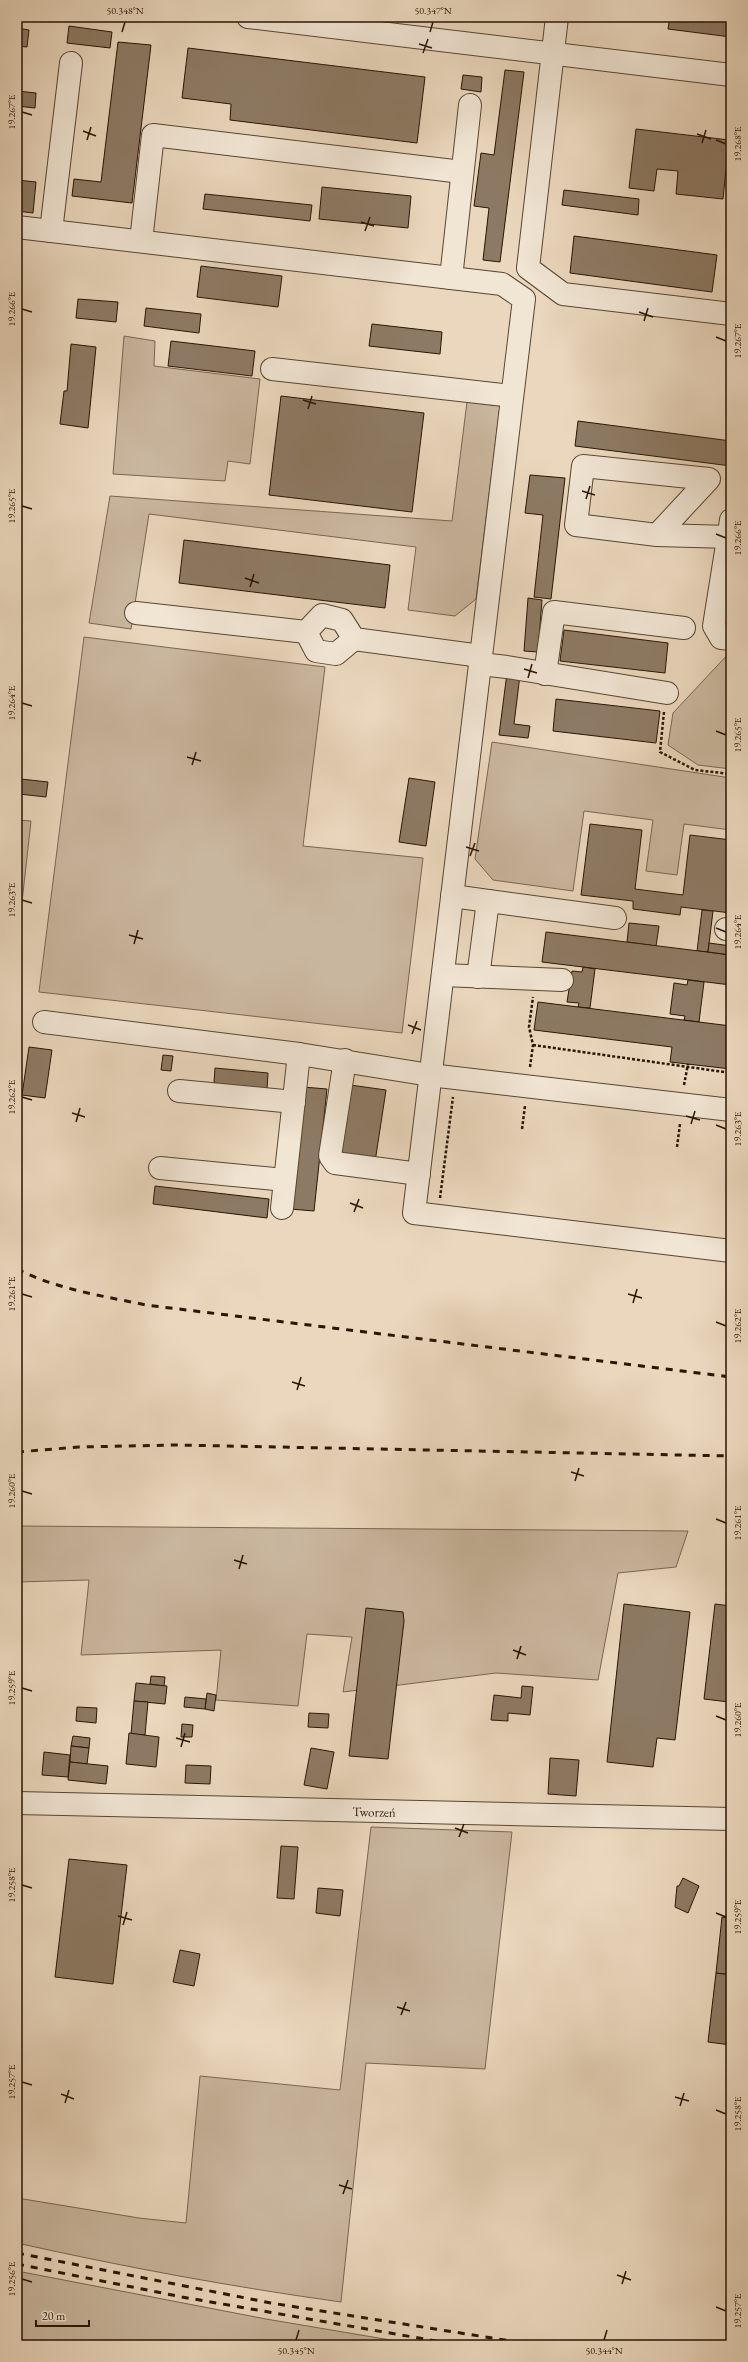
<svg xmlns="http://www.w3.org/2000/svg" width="748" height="2362" font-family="'EB Garamond',serif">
	<rect width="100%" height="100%" fill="#ead7bd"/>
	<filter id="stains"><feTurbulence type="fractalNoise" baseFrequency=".005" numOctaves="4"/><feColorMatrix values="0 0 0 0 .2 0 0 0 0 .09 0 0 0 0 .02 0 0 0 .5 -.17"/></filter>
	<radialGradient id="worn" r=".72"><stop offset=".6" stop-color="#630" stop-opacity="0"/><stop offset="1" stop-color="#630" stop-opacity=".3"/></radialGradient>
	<g fill="#c9b69e" stroke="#786651">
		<path d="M124,336L155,341L154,366L260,379L250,464L228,461L225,481L113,474Z"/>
		<path d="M467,402L500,406L476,599L455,616L408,610L416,547L149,514L131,629L89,623L110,496L452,521Z"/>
		<path d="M84,637L325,667L303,846L423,858L402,1033L39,992Z"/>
		<path d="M731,651V769L698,765L668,745L673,713Z"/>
		<path d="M492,742L731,778V830L684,824L677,875L646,871L653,820L584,811L573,891L493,880L475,859Z"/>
		<path d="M17,820L31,821L17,947Z"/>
		<path d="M17,1526L688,1531L676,1567L618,1573L598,1680L496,1673L343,1692L352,1637L307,1634L298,1706L216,1700L221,1650L81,1655L89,1580L17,1582Z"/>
		<path d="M371,1827L512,1832L485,2069L366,2063L341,2302C233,2287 124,2267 17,2243V2198L139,2218L186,2223L200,2076L340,2090Z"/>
		<path d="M17,2271L266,2319L420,2345H17Z"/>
	</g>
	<g fill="#8d7a64" stroke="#281504">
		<path d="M670,17H731V37L668,29Z"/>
		<path d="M69,26L112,32L110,48L67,43Z"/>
		<path d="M17,28L29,30L27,47L17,46Z"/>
		<path d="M118,42L151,45L132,203L72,196L74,179L101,182Z"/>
		<path d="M188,48L425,77L417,143L230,120L231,104L182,98Z"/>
		<path d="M505,70L524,72L500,262L483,260L489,208L474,206L481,153L494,155Z"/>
		<path d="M463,75L482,77L481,92L461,89Z"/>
		<path d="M17,91L36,93L35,108L17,106Z"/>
		<path d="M636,129L729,140L723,199L676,194L678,171L657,169L654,191L629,188Z"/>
		<path d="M17,180L36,182L33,213L17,211Z"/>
		<path d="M322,187L411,196L408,228L319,219Z"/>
		<path d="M564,190L639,199L638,215L562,205Z"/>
		<path d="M205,194L312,205L310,221L203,209Z"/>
		<path d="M574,236L717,255L712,292L570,273Z"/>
		<path d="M201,266L282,276L278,307L197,297Z"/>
		<path d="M78,299L118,302L116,322L76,318Z"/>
		<path d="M146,308L201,314L199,333L144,326Z"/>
		<path d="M372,324L442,332L440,354L369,346Z"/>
		<path d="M171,341L255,351L252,376L168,366Z"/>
		<path d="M71,344L96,347L88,428L60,424L64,391H67Z"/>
		<path d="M281,396L424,413L412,512L269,495Z"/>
		<path d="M578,421L731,441V466L575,446Z"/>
		<path d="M530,475L565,478L551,599L534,597L543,515L525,513Z"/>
		<path d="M184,540L390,565L385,608L179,583Z"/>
		<path d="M528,598L542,600L538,652L524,651Z"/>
		<path d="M564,630L668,643L665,673L560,661Z"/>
		<path d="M507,673L520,675L514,724L530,726L528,738L499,735Z"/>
		<path d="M556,699L660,711L656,743L553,731Z"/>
		<path d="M409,778L435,782L426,846L399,842Z"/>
		<path d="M21,779L48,782L46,797L19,794Z"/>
		<path d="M590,824L642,830L635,889L683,895L690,835L731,840V913L681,907L680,915L633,909V901L581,895Z"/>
		<path d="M702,910L713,911L708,952L697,951Z"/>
		<path d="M629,923L659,926L656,946L627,942Z"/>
		<path d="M546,932L731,955V985L542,962Z"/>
		<path d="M709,943L731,946V955L708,952Z"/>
		<path d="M583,967L595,969L590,1008L578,1007L579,1003L567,1002L572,971L582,972Z"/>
		<path d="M688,980L704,982L699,1022L684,1020L685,1016L670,1014L674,983L687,985Z"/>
		<path d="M538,1002L731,1026V1069L670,1062L672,1047L534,1030Z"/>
		<path d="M29,1047L52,1050L45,1098L22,1095Z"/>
		<path d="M163,1055L173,1056L171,1071L161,1070Z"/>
		<path d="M215,1068L268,1073L267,1089L214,1083Z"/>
		<path d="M350,1085L386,1090L375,1162L339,1157Z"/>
		<path d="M303,1087L327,1089L314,1211L290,1209Z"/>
		<path d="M155,1186L269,1199L267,1218L153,1204Z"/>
		<path d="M624,1604L690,1612L675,1740L657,1738L653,1767L607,1762Z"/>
		<path d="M715,1604L731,1606V1684L729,1702L704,1699Z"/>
		<path d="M366,1608L403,1612L404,1621L388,1759L349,1756Z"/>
		<path d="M151,1676L165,1677L164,1686L150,1684Z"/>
		<path d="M136,1683L167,1686L165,1704L134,1701Z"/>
		<path d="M522,1686L533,1687L530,1715L508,1713V1721L491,1720L494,1695L521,1698Z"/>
		<path d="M207,1693L216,1695L214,1711L205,1709Z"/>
		<path d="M185,1697L206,1699L205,1709L184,1707Z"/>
		<path d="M134,1701L148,1702L145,1735L131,1734Z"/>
		<path d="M77,1707L97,1708L96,1723L76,1721Z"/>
		<path d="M309,1713L329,1714L328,1728L308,1727Z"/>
		<path d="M182,1724L193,1725L192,1737H181Z"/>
		<path d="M129,1733L159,1737L156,1767L126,1764Z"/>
		<path d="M73,1736L90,1738L89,1748L71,1746Z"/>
		<path d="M71,1746L89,1748L87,1764L70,1762Z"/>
		<path d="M311,1748L334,1752L327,1789L304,1785Z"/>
		<path d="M44,1752L70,1755L68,1777L42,1775Z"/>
		<path d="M550,1758L579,1760L576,1796L548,1794Z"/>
		<path d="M70,1762L108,1766L106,1784L68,1780Z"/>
		<path d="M186,1765L211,1766L210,1784L185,1783Z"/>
		<path d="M281,1846L298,1847L294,1899L277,1898Z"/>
		<path d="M69,1859L127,1865L113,1984L55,1977Z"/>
		<path d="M683,1878L699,1886L688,1913L675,1907L677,1886H679Z"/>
		<path d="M318,1888L343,1890L340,1916L316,1913Z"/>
		<path d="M722,1917L731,1918V1975L716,1973Z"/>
		<path d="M180,1950L200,1954L194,1986L173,1982Z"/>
		<path d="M716,1973L731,1975V2045L708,2042Z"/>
	</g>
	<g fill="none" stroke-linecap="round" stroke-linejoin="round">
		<defs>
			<g id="minor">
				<path d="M248,17L731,75"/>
				<path d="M557,17L528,268L563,294L731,314"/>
				<path d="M17,227L502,284L524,299L414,1213L731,1251"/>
				<path d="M51,231L71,63"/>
				<path d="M141,241L153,135L462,172"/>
				<path d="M451,278L470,105"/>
				<path d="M272,369L512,396"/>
				<path d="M731,520L714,626L721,638L731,639"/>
				<path d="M657,535L709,479L583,466L576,525L657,535L731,537"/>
				<path d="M136,613L306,632L322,615L342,620L354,639L481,656"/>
				<path d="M306,632L316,651L336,654L354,639"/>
				<path d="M480,664L507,667L667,693"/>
				<path d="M545,674L554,612L684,628"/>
				<path d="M452,896L615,918"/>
				<path d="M726,929L731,930"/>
				<path d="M443,975L562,980"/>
				<path d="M478,977L488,901"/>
				<path d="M44,1022L299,1054L430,1075L731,1110"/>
				<path d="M345,1060L330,1156L335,1163L419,1174"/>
				<path d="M179,1091L294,1102"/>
				<path d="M160,1168L285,1180"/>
				<path d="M282,1208L299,1054"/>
				<path d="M17,1803L731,1819"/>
			</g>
		</defs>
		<use href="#minor" stroke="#584632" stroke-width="24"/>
		<g stroke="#281504" stroke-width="2.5" stroke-dasharray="3 2" stroke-linecap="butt">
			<path d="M664,712L660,752L695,770L731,774"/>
			<path d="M533,1045L731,1073"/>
			<path d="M530,1067L533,1045L529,1027L533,997"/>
			<path d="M684,1085L688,1064"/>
			<path d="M522,1129L525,1106"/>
			<path d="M677,1147L680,1124"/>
			<path d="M440,1198L453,1097"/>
		</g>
		<use href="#minor" stroke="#f1e5d4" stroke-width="22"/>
		<g stroke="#281504" stroke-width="3" stroke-dasharray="7 7" stroke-linecap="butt">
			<path d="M17,1269C56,1289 103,1296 146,1305L731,1377"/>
			<path d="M17,1452L79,1447L176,1445L731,1456"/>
			<path d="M17,2253L271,2303L536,2345"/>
			<path d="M17,2264L182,2297L459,2345"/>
		</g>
	</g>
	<path fill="none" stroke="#281504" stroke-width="1.5" d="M122,32L125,22M430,32L433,22M419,44L432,48M423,53L428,39M22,112L32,115M83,131L96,136M697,134L711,139M87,140L91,127M716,140L726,144M702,143L706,130M361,222L374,226M365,231L370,217M22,309L32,312M639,312L653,317M644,321L648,308M716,337L726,341M303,400L316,404M308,409L312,396M582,491L595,495M586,499L590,486M22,506L32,509M716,534L726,538M245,578L259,583M250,587L254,574M524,669L537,673M528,678L532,664M22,703L32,706M716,731L726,735M187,757L201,761M192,765L196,752M466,847L479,851M470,856L475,843M22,900L32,903M716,928L726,932M129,935L143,939M134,944L138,930M408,1025L421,1030M412,1034L417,1021M22,1097L32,1100M72,1113L85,1117M686,1116L700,1120M76,1122L80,1108M691,1124L695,1111M716,1125L726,1129M350,1203L363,1208M354,1212L359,1199M22,1294L32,1297M628,1294L642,1298M633,1303L637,1289M716,1322L726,1326M292,1382L305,1386M297,1390L301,1377M571,1472L584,1476M575,1481L579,1468M22,1491L32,1494M716,1519L726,1523M234,1560L247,1564M239,1569L243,1555M513,1650L526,1655M517,1659L521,1646M22,1688L32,1691M716,1716L726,1720M176,1738L190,1742M181,1747L185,1733M455,1828L468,1833M459,1837L464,1824M22,1885L32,1888M716,1913L726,1917M118,1916L132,1920M123,1925L127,1912M397,2007L410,2011M401,2015L406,2002M22,2082L32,2085M61,2094L74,2099M675,2097L689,2101M65,2103L69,2090M680,2106L684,2093M716,2110L726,2114M339,2185L352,2189M343,2194L348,2180M617,2275L631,2280M22,2279L32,2282M622,2284L626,2271M716,2307L726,2311M296,2340L299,2330M604,2340L607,2330"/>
	<g text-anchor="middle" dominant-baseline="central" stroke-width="3" stroke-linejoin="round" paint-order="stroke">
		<g font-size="13" fill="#281504" stroke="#f1e5d4">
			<text transform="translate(374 1812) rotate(1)">Tworzeń</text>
		</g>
	</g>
	<rect width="748" height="2362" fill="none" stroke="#ead7bd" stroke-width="44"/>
	<path d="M36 2320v6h53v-6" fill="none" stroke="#281504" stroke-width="2"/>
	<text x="42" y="2320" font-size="12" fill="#281504" stroke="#f1e5d4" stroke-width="3" paint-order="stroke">20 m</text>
	<rect x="22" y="22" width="704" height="2318" fill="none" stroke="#281504" stroke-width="1.5"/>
	<g font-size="10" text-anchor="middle" fill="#281504">
		<text x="125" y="14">50.348°N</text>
		<text x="433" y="14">50.347°N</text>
		<text transform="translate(11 112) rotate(-90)" y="4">19.267°E</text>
		<text transform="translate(737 144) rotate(-90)" y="4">19.268°E</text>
		<text transform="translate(11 309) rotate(-90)" y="4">19.266°E</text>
		<text transform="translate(737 341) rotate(-90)" y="4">19.267°E</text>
		<text transform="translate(11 506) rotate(-90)" y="4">19.265°E</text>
		<text transform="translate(737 538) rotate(-90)" y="4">19.266°E</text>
		<text transform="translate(11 703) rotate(-90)" y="4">19.264°E</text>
		<text transform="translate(737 735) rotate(-90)" y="4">19.265°E</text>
		<text transform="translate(11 900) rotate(-90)" y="4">19.263°E</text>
		<text transform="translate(737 932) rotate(-90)" y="4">19.264°E</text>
		<text transform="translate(11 1097) rotate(-90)" y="4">19.262°E</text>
		<text transform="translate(737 1129) rotate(-90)" y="4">19.263°E</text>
		<text transform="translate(11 1294) rotate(-90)" y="4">19.261°E</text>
		<text transform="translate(737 1326) rotate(-90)" y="4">19.262°E</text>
		<text transform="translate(11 1491) rotate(-90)" y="4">19.260°E</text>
		<text transform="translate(737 1523) rotate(-90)" y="4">19.261°E</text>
		<text transform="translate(11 1688) rotate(-90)" y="4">19.259°E</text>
		<text transform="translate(737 1720) rotate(-90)" y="4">19.260°E</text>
		<text transform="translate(11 1885) rotate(-90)" y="4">19.258°E</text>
		<text transform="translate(737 1917) rotate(-90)" y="4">19.259°E</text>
		<text transform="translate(11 2082) rotate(-90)" y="4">19.257°E</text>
		<text transform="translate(737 2114) rotate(-90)" y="4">19.258°E</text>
		<text transform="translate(11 2279) rotate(-90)" y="4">19.256°E</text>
		<text transform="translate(737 2311) rotate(-90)" y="4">19.257°E</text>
		<text x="296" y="2354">50.345°N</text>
		<text x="604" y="2354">50.344°N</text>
	</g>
	<rect width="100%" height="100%" filter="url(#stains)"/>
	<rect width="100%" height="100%" fill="url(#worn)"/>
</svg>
